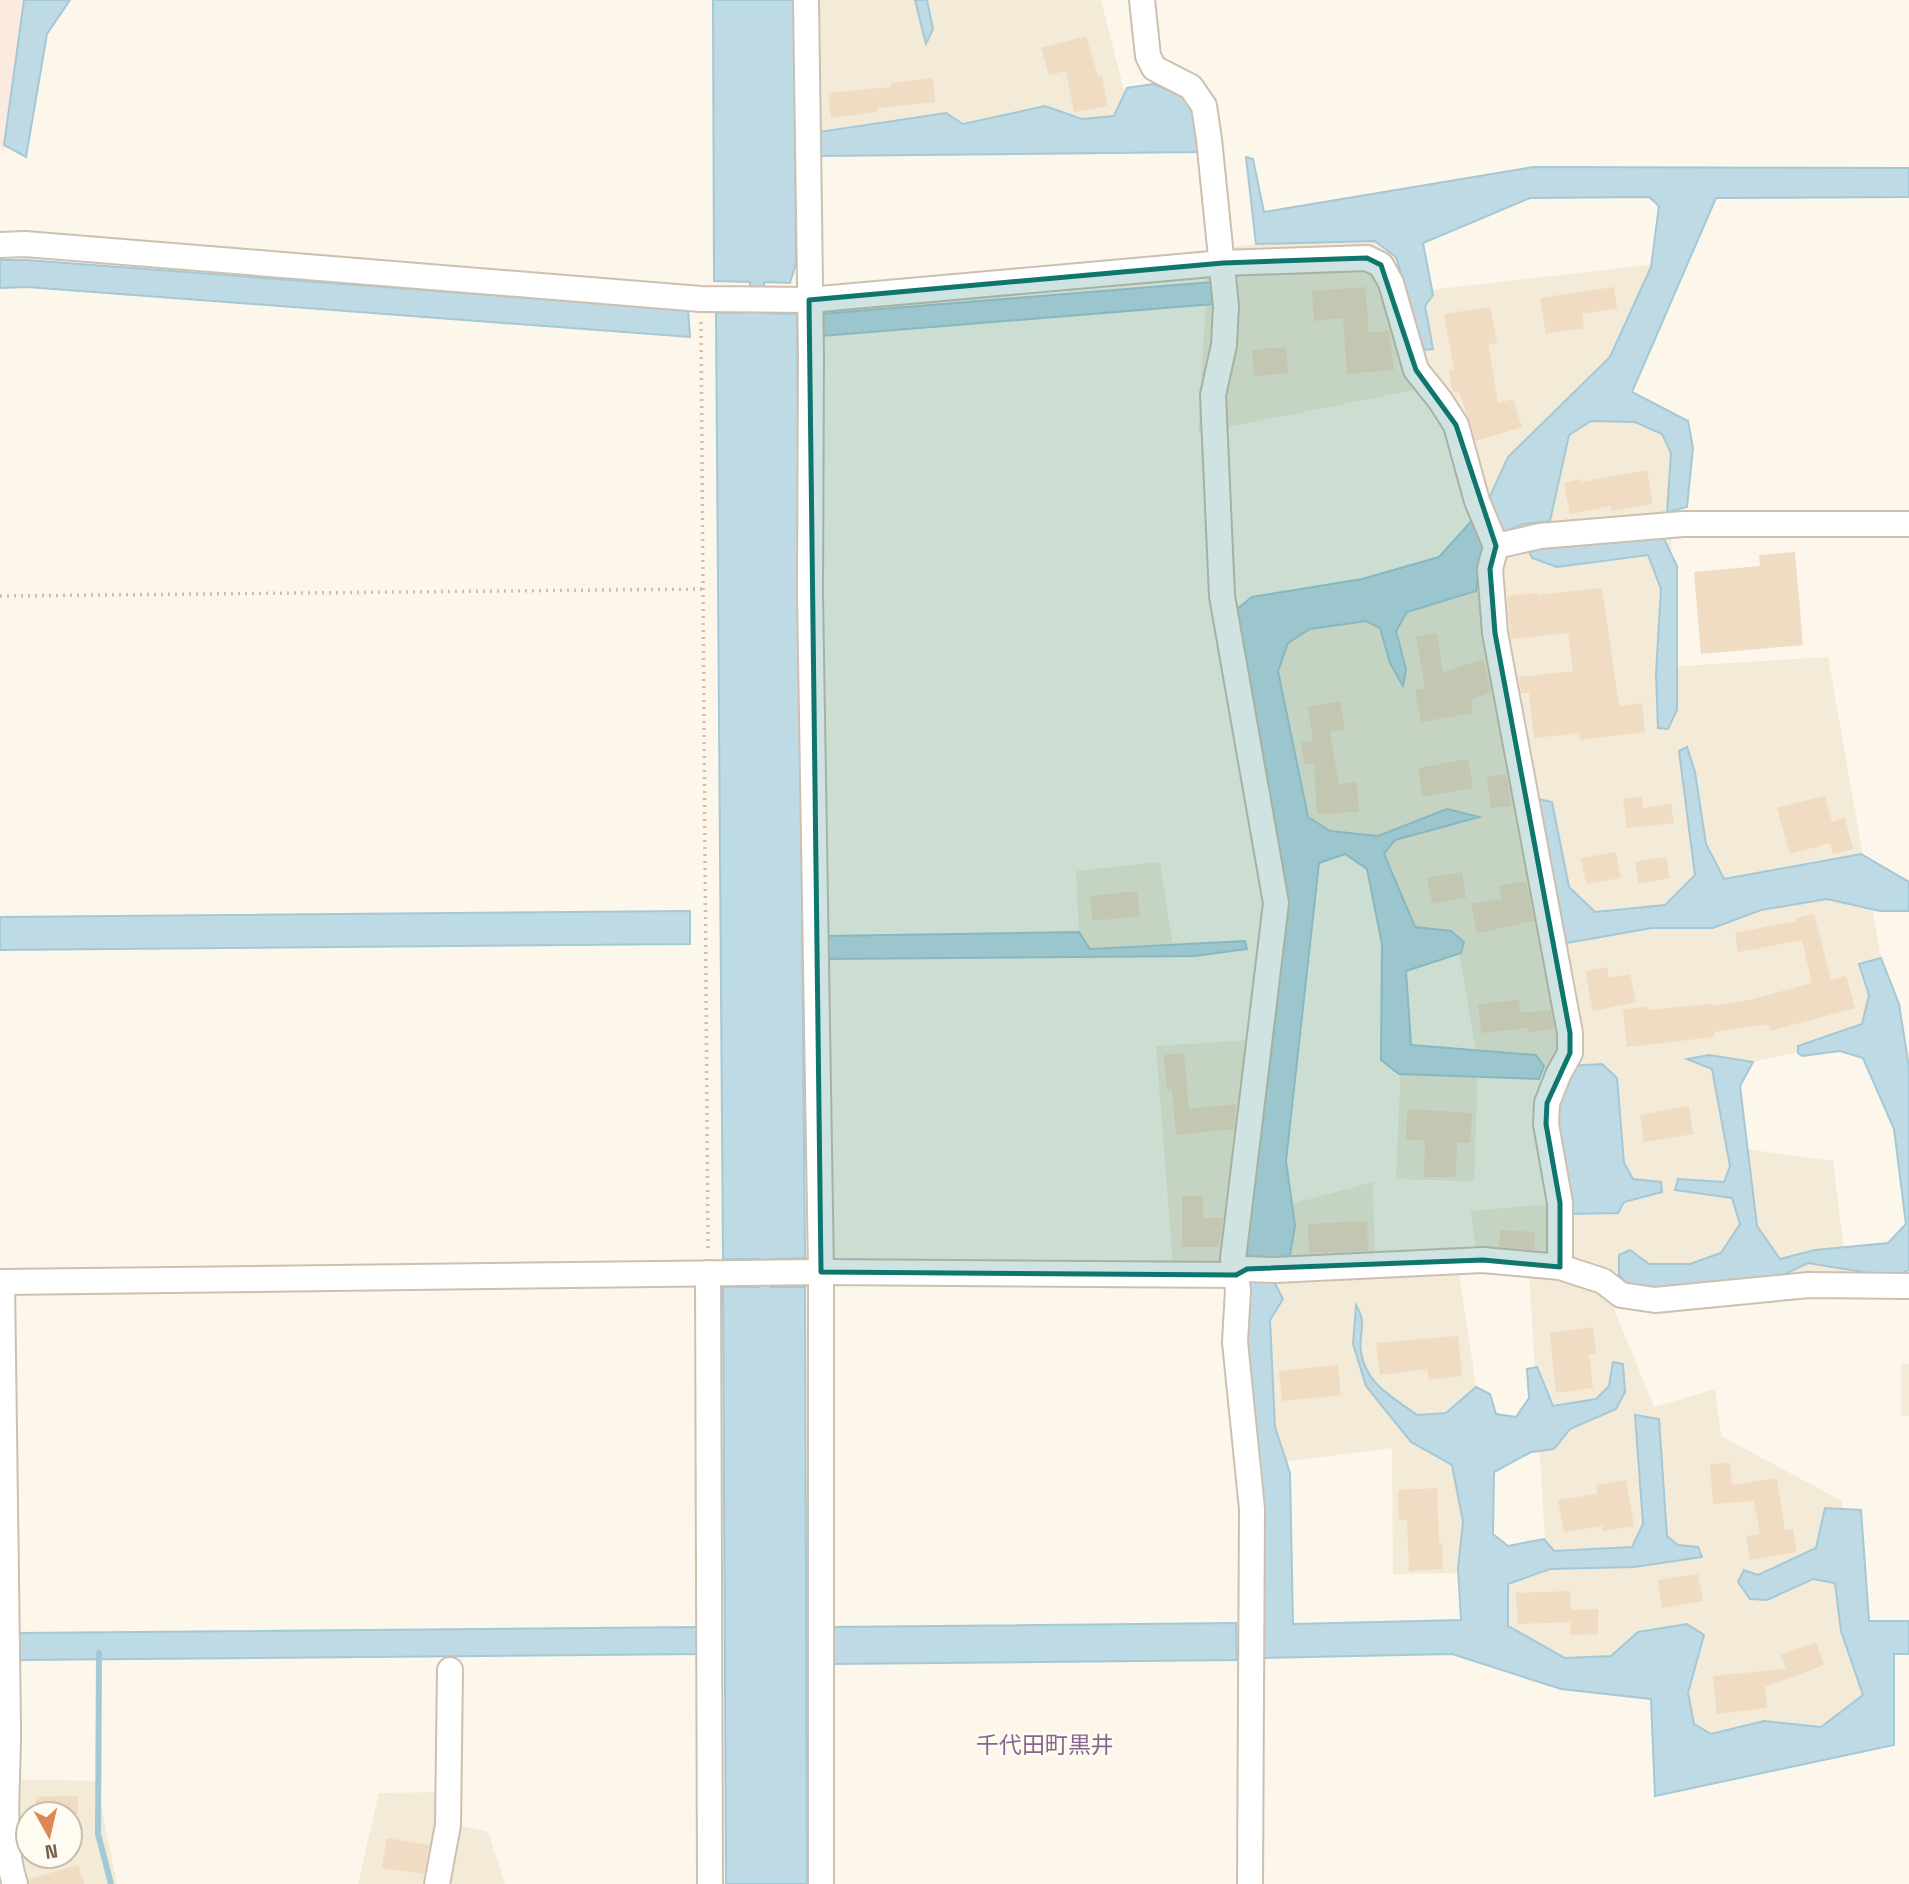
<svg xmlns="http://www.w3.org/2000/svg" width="1909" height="1884" font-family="'Space Grotesk','Noto Sans JP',sans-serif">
	<rect width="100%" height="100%" fill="#fcf7ea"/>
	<g fill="#f3ead8" fill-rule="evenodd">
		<path d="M800,0H1101L1135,134L801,144Z"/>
		<path d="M1401,230L1413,292L1664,263L1607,398L1681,432L1673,514L1665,667L1828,657L1894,1032L1728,1067L1737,1148L1833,1161L1849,1291L1614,1309L1654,1407L1715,1389L1721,1436L1842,1501L1876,1736L1679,1774L1656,1685L1483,1654L1474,1573L1393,1574L1392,1448L1267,1464L1258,1280L1174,1279L1156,1046L1266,1039L1243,1217L1373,1182L1375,1260L1456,1254L1482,1425L1475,1573L1546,1557L1529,1271L1478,1266L1471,1211L1607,1199L1600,1078L1478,1065L1474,1181L1396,1179L1401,1060L1478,1064L1458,944L1399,940L1375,854L1290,825L1256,617L1453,574L1478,520L1448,421L1419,389L1198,433L1209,249Z"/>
		<path d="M1160,862L1174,954H1080L1076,871Z"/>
		<rect x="1901" y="1364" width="8" height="52"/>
		<path d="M0,1779L96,1781L117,1884H4ZM28,1814H70V1856H28Z"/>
		<path d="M451,1792L453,1824L488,1832L505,1884H358L379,1793Z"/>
	</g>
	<path fill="#fbebde" d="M0,0H37L15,147L0,151Z"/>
	<g fill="#bedae5" stroke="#a5c8d6" stroke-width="2">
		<path d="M24,0H70L47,34L26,157L4,145Z"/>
		<path d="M713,0H794L796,263L790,283L764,282V313L797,314L805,1258L771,1259V1287H805L807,1884H726L723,1287H759L760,1259H723L716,313L750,312V282L714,281Z"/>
		<path d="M915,0H927L933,29L926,44Z"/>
		<path d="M1153,84C1198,101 1196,107 1200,152L819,156V132L946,113L963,124L1045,106L1082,119L1114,116L1127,88Z"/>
		<path d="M1246,157L1253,159L1264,212L1533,167L1909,168V197L1716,198L1632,392L1688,421L1693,448L1687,507L1667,512L1671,453L1662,434L1635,422L1591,421L1569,435L1550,521L1523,524L1505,532H1493L1483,546L1476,591L1407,612L1396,631L1406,669L1403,686L1390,663L1380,628L1366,621L1310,629L1288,643L1278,671L1308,817L1330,831L1378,836L1447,809L1479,817L1395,840L1384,854L1415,927L1451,931L1464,942L1461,953L1406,971L1411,1045L1536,1055L1544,1066L1539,1079L1399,1074L1381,1060L1382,944L1367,869L1345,854L1319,863L1286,1161L1295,1226L1289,1261L1270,1274L1283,1299L1270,1320L1275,1427L1290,1473L1293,1624L1461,1620L1458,1568L1463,1522L1452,1465L1411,1442L1366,1386L1353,1344L1356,1305C1368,1324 1358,1333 1361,1352C1366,1385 1393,1397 1417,1415L1446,1413L1476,1387L1490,1394L1496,1414L1516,1417L1529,1398L1527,1369L1537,1367L1553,1406L1596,1399L1609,1386L1613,1362L1623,1364L1625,1392L1616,1409L1570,1429L1554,1449L1531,1452L1494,1472L1493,1534L1508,1546L1544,1539L1554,1551L1632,1547L1643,1524L1635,1415L1659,1419L1667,1536L1678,1545L1698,1547L1702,1557L1634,1567L1550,1569L1508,1584V1626L1565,1658L1611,1656L1638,1632L1687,1624L1704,1635L1688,1693L1694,1724L1711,1734L1764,1721L1821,1727L1863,1695L1841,1631L1835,1583L1813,1579L1767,1600L1750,1599L1738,1582L1744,1570L1758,1575L1816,1548L1825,1508L1861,1510L1869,1621H1909V1654H1894V1745L1655,1796L1651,1699L1561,1689L1452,1654L1261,1658L1244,1345V1283L1251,1262L1246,1251L1277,1007L1283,880L1236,610L1252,597L1362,579L1439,557L1486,505L1508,457L1610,357L1651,267L1659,206L1649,197L1530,198L1423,243L1433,295L1425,306L1433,349L1424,350L1396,257L1375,241L1256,244Z"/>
		<path d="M0,260H26L688,310L690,337L27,287L0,288Z"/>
		<path d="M1212,282L1213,304L822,336L821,314Z"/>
		<path d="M1663,537L1677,566V710L1668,729L1658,728L1656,674L1661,589L1648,555L1557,567L1532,558L1527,547L1623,542Z"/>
		<path d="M1687,747L1695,772L1706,844L1724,879L1861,854L1909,882V911H1880L1827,899L1761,910L1713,928H1652L1566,943L1539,799L1552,802L1569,887L1595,912L1665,905L1695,875L1679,751Z"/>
		<path d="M690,911V944L0,950V917Z"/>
		<path d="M1079,932L1090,949L1245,941L1247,949L1195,956L826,959V936Z"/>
		<path d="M1881,958L1899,1004L1909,1067V1270L1893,1277L1808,1263L1783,1275L1660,1288L1630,1287L1619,1275V1255L1630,1250L1649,1264H1690L1721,1253L1740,1224L1732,1198L1675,1190L1678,1179L1724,1182L1730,1166L1712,1069L1687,1059L1709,1055L1753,1062L1740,1086L1757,1226L1780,1259L1815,1250L1888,1243L1906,1224L1894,1129L1863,1058L1840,1051L1802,1056L1798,1053V1046L1862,1024L1869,995L1859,964Z"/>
		<path d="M1602,1064L1617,1078L1624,1163L1633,1179L1661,1182L1662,1192L1624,1202L1618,1213L1570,1214L1553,1123L1569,1066Z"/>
		<path d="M1236,1623L1237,1660L831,1664L830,1627Z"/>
		<path d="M701,1627V1654L19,1660L18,1633Z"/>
	</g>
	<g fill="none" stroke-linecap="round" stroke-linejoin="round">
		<path stroke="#a5c8d6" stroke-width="6" d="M99,1653L98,1834L111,1884"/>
	</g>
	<g fill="#f0dbc3">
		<path d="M1086,36L1098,76L1102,75L1107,106L1074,112L1066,71L1049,75L1041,48Z"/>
		<path d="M933,78L935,102L877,108V112L831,118L828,93L891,87V83Z"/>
		<path d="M1365,287L1369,332L1389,331L1394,370L1347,374L1343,318L1314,321L1312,291Z"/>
		<path d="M1614,287L1617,308L1582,314L1584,328L1546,334L1540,298Z"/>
		<path d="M1490,307L1497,343L1488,344L1498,403L1513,399L1522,427L1476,441L1459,392H1453L1449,371L1454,370L1444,314Z"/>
		<path d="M1286,347L1288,373L1254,376L1252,350Z"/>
		<path d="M1647,470L1653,504L1611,511L1610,506L1570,514L1564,483L1582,479V482Z"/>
		<path d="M1795,552L1803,645L1701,654L1694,572L1760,566L1759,555Z"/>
		<path d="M1602,588L1619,706L1642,703L1645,732L1580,740L1579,733L1534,738L1529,693H1521L1519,677L1573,671L1568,633L1511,639L1507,596L1538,593V595Z"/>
		<path d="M1437,633L1443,672L1484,659L1491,693L1471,699L1473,713L1421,722L1415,690L1425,688L1416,637Z"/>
		<path d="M1340,701L1345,729L1330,732L1339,784L1357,782L1359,812L1317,814L1314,763L1305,765L1301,742L1313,740L1308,707Z"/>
		<path d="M1468,759L1473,788L1423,797L1418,768Z"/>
		<path d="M1506,774L1512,806L1491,808L1487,777Z"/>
		<path d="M1642,796L1643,808L1671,804L1674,823L1627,828L1623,799Z"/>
		<path d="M1825,796L1832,822L1845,818L1853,849L1833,854L1830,843L1790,854L1777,808Z"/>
		<path d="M1616,852L1621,878L1586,884L1581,858Z"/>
		<path d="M1666,857L1670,878L1639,884L1635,862Z"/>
		<path d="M1462,872L1466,898L1432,904L1427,878Z"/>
		<path d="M1526,881L1534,921L1477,933L1471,904L1502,899L1499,886Z"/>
		<path d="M1137,891L1140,916L1093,921L1090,896Z"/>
		<path d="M1814,914L1831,980L1846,976L1855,1008L1770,1031L1768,1024L1714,1032V1037L1627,1047L1623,1009L1649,1007V1010L1711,1004V1006L1749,1000L1812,983L1802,940L1738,952L1735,933L1797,921L1796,918Z"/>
		<path d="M1607,967L1609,978L1630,974L1636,1002L1593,1011L1585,971Z"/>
		<path d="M1519,1000L1520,1013L1551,1010L1554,1029L1528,1032V1028L1481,1033L1478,1004Z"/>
		<path d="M1184,1053L1189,1109L1236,1104L1234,1129L1176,1135L1172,1089L1167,1090L1164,1055Z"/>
		<path d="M1689,1106L1693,1134L1644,1142L1640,1115Z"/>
		<path d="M1407,1109L1472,1113L1470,1143L1457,1142L1456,1177H1424L1425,1141L1406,1139Z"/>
		<path d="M1182,1196H1203V1218H1223L1219,1247H1182Z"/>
		<path d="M1367,1221L1368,1251L1309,1253L1308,1224Z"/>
		<path d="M1500,1230L1535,1232L1534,1250L1499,1247Z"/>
		<path d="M1593,1327L1596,1353L1589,1354L1593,1388L1556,1393L1550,1333Z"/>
		<path d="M1458,1336L1462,1376L1429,1380L1427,1369L1380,1375L1376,1343Z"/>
		<path d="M1338,1365L1341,1395L1282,1401L1279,1371Z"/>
		<path d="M1730,1463L1732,1485L1777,1478L1785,1530L1793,1529L1797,1552L1750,1560L1746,1536L1760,1534L1754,1501L1713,1504L1710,1464Z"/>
		<path d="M1626,1480L1634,1526L1603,1531L1602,1526L1564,1532L1558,1500L1597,1494L1596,1485Z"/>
		<path d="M1437,1488L1439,1543H1442L1443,1569L1409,1571L1407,1520H1399L1398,1490Z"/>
		<path d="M1698,1574L1703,1601L1662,1608L1658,1580Z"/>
		<path d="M1570,1591L1571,1610L1598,1609V1634L1571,1635L1570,1622L1518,1624L1516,1593Z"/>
		<path d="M1816,1642L1824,1665L1765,1687L1767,1708L1717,1714L1713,1676L1786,1669L1781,1655Z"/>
		<path d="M78,1796V1814H36V1797Z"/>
		<path d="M387,1838L429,1845L424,1874L382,1868Z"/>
		<path d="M78,1865L84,1884H29V1879Z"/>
	</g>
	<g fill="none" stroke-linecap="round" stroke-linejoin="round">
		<defs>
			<g id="minor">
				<path d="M806,0L811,355L810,593L821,1272V1884"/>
				<path d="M1142,0L1148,56L1154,68L1191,87L1204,106L1209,139L1226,306L1224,345L1213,395L1222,596L1276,903L1233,1259L1238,1290L1235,1342L1252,1509L1250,1884"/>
				<path d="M0,245L25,244L701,299L809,300L1223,263L1367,258L1381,265L1391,283L1416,370L1440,400L1456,425L1477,501L1496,546L1490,569L1495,633L1570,1033V1053L1558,1075L1547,1103L1546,1124L1560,1203V1267"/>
				<path d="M1496,546L1540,536L1683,524H1909"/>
				<path d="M708,1273L710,1884"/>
				<path d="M15,1884C0,1839 9,1774 8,1725C6,1578 4,1430 2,1282L821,1272L1236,1275L1247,1269L1275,1270L1483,1260L1560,1267L1603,1281L1621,1295L1655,1300L1809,1285L1909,1286"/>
				<path d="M437,1884L448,1825L450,1670"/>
			</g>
		</defs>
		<use href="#minor" stroke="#cdc0b0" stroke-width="28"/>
		<g stroke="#d5bea5" stroke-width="3.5" stroke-dasharray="2 5" stroke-linecap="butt">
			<path d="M701,322L708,1252"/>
			<path d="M0,596L704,589"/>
		</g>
		<use href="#minor" stroke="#fff" stroke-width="24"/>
	</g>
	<path fill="#0f766e" fill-opacity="0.2" stroke="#0f766e" stroke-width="5" stroke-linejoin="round" d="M1367,258L1381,265L1416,370L1456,425L1496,546L1490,569L1495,633L1570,1033V1053L1547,1103L1546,1124L1560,1203V1267L1483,1260L1247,1269L1236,1275L821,1272L809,300L1223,263Z"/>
	<g text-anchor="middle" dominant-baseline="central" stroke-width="5" stroke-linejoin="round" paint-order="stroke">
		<g font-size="23" fill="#896691" stroke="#fefbf0">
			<text x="1045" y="1745">千代田町黒井</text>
		</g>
	</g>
	<g transform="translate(49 1835) rotate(172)"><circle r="33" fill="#fefbf0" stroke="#c7bdaf" stroke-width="2"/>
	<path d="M0-5L12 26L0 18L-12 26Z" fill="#de8756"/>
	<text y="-10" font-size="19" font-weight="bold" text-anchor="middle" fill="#75614e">N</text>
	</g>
</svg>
